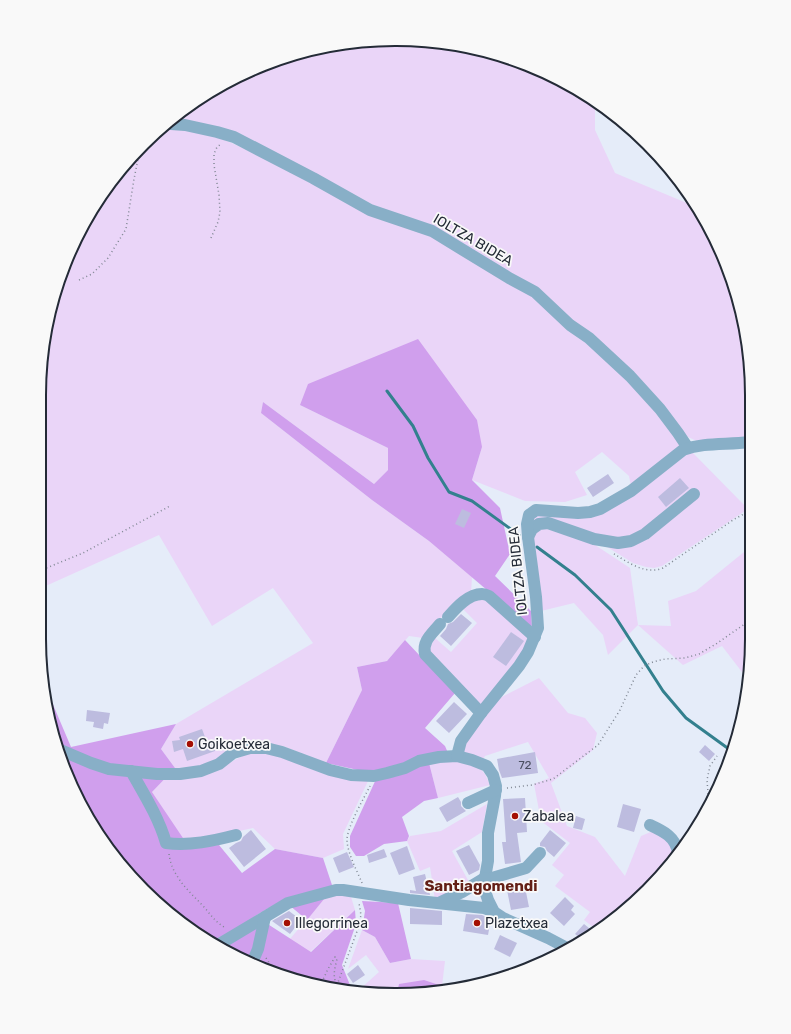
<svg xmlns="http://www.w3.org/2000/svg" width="791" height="1034" font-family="Rubik,sans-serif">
	<rect width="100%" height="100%" fill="#e5ecf9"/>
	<g fill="#ead5f8">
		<path d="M395,39L465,46L532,66L595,100V130L615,173L689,204L692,197L725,259L749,349V438L697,441L688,437L588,334L430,226L371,208L243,138L174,121L197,99L259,66L326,46Z"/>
		<path d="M168,126L214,135L430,233L535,295L630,379L679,438L681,448L631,486L629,476L602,452L575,472L587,495L565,502L525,501L472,480L482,447L300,405L388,448V470L374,484L263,402L261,413L372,500L429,541L472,577L471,593L445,613L423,638L409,636L387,661L357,667L362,690L326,763L283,746L215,762L201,767L175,768L161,749L176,724L313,643L273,588L212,626L159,535L39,589L40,372L51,303L76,238L113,179Z"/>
		<path d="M691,451L748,509L662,566L654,568L646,567L633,563L604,545L592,536L531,526L536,514L589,516L678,458Z"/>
		<path d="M545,527L589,541L630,568L638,625L671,626L668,601L696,591L749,548V668L742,672L722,646L683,665L638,625L608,655L603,635L574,603L541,611L533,540L534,533Z"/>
		<path d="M480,599L487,601L530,639L520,659L481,709L428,651L435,638L451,652L477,623L463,609L472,601Z"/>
		<path d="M539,678L568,713L585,718L597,733L593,750L551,783L567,826L595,837L625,876L641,836L653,831L667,840L675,853L674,859L663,874L598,931L584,920L590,912L555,886L564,875L552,865L570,843L541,821L534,784L549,778L528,742L485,756L478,766L485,774L490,785L438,798L429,763L463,746L496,700Z"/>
		<path d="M265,751L369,779L343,834L344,849L323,858L275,849L253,828L212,837L184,841L152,792L165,778L218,769L250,752Z"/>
		<path d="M487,804L482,832L452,851L469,882L435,900L430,867L420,871L407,841L410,836L441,831Z"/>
		<path d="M333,888L351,897L355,910L310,952L290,939Z"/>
		<path d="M362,930L375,937L390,963L411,959L445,961L442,986L447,989L441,990V986L399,984L397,993L359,990L379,972L366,955L348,969Z"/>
	</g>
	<g fill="#d09fed">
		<path d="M418,339L477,420L482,447L472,480L500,508L510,554L495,576L531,611L532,628L429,541L372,500L261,413L263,402L374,484L388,470V448L300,405L308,384Z"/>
		<path d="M405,640L455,693L425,728L445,746L451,760L429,763L438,798L424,801L402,817L409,836L407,841L384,844L364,856H356L350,847V836L377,777L358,770L326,763L362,690L357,667L387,661Z"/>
		<path d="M46,688L71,747L176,724L161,749L175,768L152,792L189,847L219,845L242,873L275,849L323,858L333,888L307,920L283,900L260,913L215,943L160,906L87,817L51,731Z"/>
		<path d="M362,901L398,903L411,959L390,963L375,937L362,930L365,911Z"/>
		<path d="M355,910L356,924L342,965L352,990L326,988L238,958L221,947L263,921L311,952Z"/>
		<path d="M424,980L442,986L441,990L419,994L397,993L399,984Z"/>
	</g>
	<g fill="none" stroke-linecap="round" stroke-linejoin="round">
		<g stroke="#33808e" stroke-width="3">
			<path d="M387,391L413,426L428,458L449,492L472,501L519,535"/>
			<path d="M537,547L575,575L611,610L663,691L686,718L733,752"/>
		</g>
	</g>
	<g fill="#bdbcdf">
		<path d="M608,474L614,483L593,497L587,488Z"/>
		<path d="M680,478L689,488L666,507L658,497Z"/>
		<path d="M462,509L471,513L464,528L455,524Z"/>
		<path d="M461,614L472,623L451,646L440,636L446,629L448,624L453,622Z"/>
		<path d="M511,632L524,641L506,666L493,657Z"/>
		<path d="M454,702L467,714L449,733L436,721Z"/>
		<path d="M87,710L110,713L108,724L104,723L103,729L93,727L94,722L86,721Z"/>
		<path d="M202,729L208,745L213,743L215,751L187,761L183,749L174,752L172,741L180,740L179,737Z"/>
		<path d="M705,745L715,754L709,761L699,752Z"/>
		<path d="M535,752L538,773L502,778L499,770L497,759Z"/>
		<path d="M458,797L461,802V806L466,811L447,822L439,808Z"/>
		<path d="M525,798L527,832L517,833L521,862L505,864L502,842H506L503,799Z"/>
		<path d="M623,804L641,809L634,832L617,827Z"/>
		<path d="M576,816L585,819L582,830L573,828Z"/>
		<path d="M251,830L266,849L244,867L229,848L236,843L241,841L243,837Z"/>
		<path d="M550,830L566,843L554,857L547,851L545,847L540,846V843Z"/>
		<path d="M469,845L480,865L479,870L469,875L456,851Z"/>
		<path d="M407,846L415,869L399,875L390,853Z"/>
		<path d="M384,849L387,857L369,863L367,855Z"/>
		<path d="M347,852L354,867L339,873L333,858Z"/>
		<path d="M425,874L430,895L410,893V890L416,891L413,877Z"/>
		<path d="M525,887L529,907L511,910L507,890Z"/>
		<path d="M565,897L574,906L571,910L575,914L564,926L550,913Z"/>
		<path d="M410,908L442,911V925L410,924Z"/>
		<path d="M289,911L301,920L290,934L272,921Z"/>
		<path d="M466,914L482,915L491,919L488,935L463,931Z"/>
		<path d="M584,924L595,933L583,940L575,934Z"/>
		<path d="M500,935L517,943L510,957L494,949Z"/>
		<path d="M358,965L365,975L353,983L347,974Z"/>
	</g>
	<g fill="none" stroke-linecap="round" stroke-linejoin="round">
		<g stroke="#818894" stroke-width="1.5" stroke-dasharray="1 3" stroke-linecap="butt">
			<path d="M211,238L218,222L220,212L219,195L214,165V154L217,147L221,144"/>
			<path d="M79,280L92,274L108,258L126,229L134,179L139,154"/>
			<path d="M614,554C626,561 640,571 654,570C657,570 660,569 663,568L733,520L749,511"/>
			<path d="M39,571L83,553L170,506"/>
			<path d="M507,788L532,785L553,779L598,745L620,710L636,675L644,666L653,662L665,659L685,658L699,654L716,644L749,621"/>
			<path d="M709,806L707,780L710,766L717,756"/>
			<path d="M169,854C170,861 172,868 176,874C183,887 194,896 204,907C211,915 216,923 226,928"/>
			<path d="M362,883C357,871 348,854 347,841C346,829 364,798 370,786"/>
			<path d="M266,958L272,967L278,972"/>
			<path d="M320,986L328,969L335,957L337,959C335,968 332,976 337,985"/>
			<path d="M338,989L337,985L359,926L361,915L359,903"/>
		</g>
		<g stroke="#88afc7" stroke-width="12">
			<path d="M171,124L185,125L217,132L234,137L313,178L370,210L432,231L509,278L535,292L570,325L589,338L630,376L660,409L678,433L688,448"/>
			<path d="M528,537L532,529L539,524L548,523L594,539L618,543L631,541L645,534L694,494"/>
			<path d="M448,617C456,608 468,594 482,594C485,594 487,595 489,596L535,637"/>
			<path d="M440,624C432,634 422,641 425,654L481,713"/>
			<path d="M58,749L91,763L109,769L157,774H180L201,771L219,764L233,753L250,748H266L282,752L330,770L351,775L374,776L387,773L405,768L419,761L439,757L457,756L472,760L487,766L493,775L496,786L495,796L488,833V861L485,878V891L488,900L494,912L503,918L548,938L567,948"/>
			<path d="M457,756L461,741L481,713L519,666L528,652L538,628L536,597L528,537L527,524L529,515L536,510L578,513L590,512L600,509L631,491L683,450C704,442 727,445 749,442"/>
			<path d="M728,765L729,759L732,756"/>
			<path d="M131,771C144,794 159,818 166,843C190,846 213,841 236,835"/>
			<path d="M468,803L496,790"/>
			<path d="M650,825C663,831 676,837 678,853"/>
			<path d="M485,880L526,868L540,853"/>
			<path d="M439,903L462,892L485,878"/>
			<path d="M218,945L288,903L336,890H343L409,900L484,908L494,912"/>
			<path d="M252,963L258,949L265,917"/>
		</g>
	</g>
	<g fill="#a40f02" stroke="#f9f9f9" stroke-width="1.5">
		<circle cx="190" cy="744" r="4"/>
		<circle cx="515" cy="816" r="4"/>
		<circle cx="287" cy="923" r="4"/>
		<circle cx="477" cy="923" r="4"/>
	</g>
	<g text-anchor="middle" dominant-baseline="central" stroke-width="3.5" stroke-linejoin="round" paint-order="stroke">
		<g font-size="12" fill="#4a4f61">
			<text x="525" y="765">72</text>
		</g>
		<g font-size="14" fill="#242b37" stroke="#f9f9f9">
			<text transform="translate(473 240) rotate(30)">IOLTZA BIDEA</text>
			<text transform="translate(518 571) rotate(-96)">IOLTZA BIDEA</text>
		</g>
		<g font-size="14" fill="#242b37" stroke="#f9f9f9" text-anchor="start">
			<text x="198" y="744">Goikoetxea</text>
			<text x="523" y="816">Zabalea</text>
			<text x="295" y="923">Illegorrinea</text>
			<text x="485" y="923">Plazetxea</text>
		</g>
		<g font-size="15" font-weight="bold" fill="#631f16" stroke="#f9f9f9">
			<text x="481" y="886">Santiagomendi</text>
		</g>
	</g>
	<path d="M0 0H791V1034H0ZM395 46H396A349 349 0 0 1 745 395V639A349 349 0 0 1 396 988H395A349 349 0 0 1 46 639V395A349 349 0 0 1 395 46Z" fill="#f9f9f9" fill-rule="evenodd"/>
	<path fill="none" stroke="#242b37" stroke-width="2" d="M395 46H396A349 349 0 0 1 745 395V639A349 349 0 0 1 396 988H395A349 349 0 0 1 46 639V395A349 349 0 0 1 395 46Z"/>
</svg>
